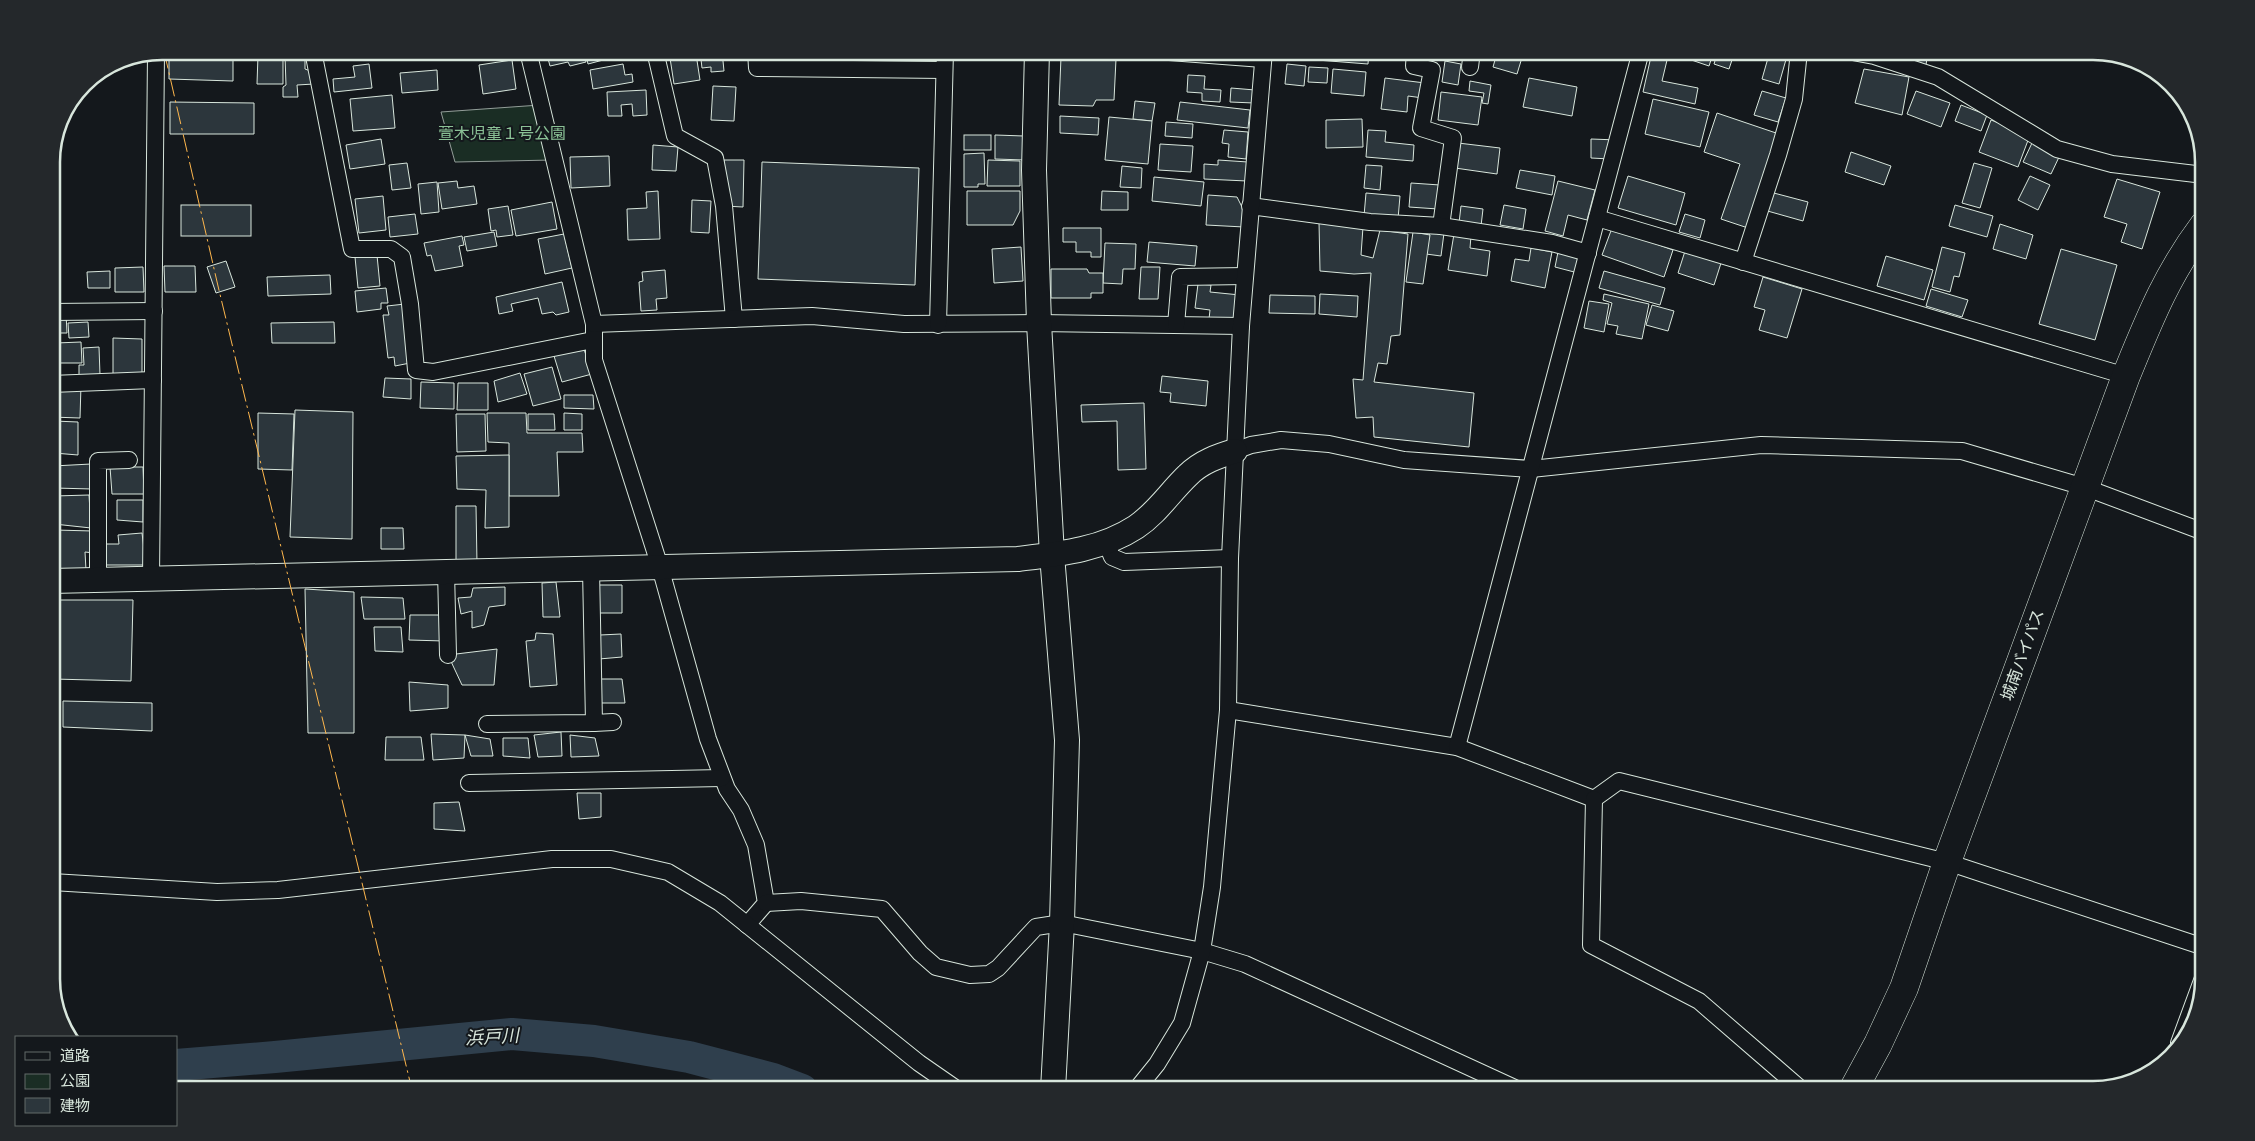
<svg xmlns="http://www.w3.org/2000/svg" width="2255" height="1141" font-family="'Varela Round','Noto Sans JP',sans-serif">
	<rect width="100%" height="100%" fill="#14181c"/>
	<path fill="#1a2d24" stroke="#939e99" d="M540,105L553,160L455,162L441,112Z"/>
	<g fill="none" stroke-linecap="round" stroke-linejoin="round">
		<path stroke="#2f3f4d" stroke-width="32" d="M176,1065L275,1057L512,1034L594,1041L689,1057L773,1079L802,1090"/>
	</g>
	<g fill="#2c363c" stroke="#d8e6dc">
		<path d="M546,51H583L586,62L570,66L568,62L550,66Z"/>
		<path d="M585,51H605L607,59L588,64Z"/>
		<path d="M608,51H628V52L610,56Z"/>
		<path d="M700,51H722L724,71L711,72V67L702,68Z"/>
		<path d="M830,51H888V53Z"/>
		<path d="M1305,51H1369L1368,64L1304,59Z"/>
		<path d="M1484,51H1524L1517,74L1493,67L1495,60L1482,56Z"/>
		<path d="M1665,51H1714L1709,66Z"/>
		<path d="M1718,51H1735L1729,69L1714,64Z"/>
		<path d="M1745,51H1768L1766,57Z"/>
		<path d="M1770,51L1787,56L1779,84L1762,79Z"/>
		<path d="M1903,51H1928L1926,65L1901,60Z"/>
		<path d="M1652,52L1668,56L1662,81L1698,88L1695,104L1643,92Z"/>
		<path d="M696,54L700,80L674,84L670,58Z"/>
		<path d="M169,55L233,56V81L169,79Z"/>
		<path d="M258,55H283V84H257Z"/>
		<path d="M305,55V69L313,72L314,84L297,85L298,97H283V87L286,85L285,56Z"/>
		<path d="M1061,57L1116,59L1114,100H1096L1093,106L1059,105Z"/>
		<path d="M512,60L516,89L483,94L479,65Z"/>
		<path d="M1445,61L1461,64L1458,85L1442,82Z"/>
		<path d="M369,64L372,88L334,92L333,79L355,77L353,66Z"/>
		<path d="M623,64L625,75L632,74L633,82L593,89L590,70Z"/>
		<path d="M1287,64L1306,66L1304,86L1285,84Z"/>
		<path d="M1309,67L1328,68L1327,83L1308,82Z"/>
		<path d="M1333,69L1366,72L1364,96L1331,93Z"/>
		<path d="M1864,69L1909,77L1902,115L1855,103Z"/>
		<path d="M437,70L438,90L402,93L400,73Z"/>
		<path d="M1188,75L1205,76L1204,89L1221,90L1220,102L1202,101V93L1187,92Z"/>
		<path d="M1385,78L1425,83L1423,98L1408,96L1407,112L1381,109Z"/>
		<path d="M1529,78L1577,87L1572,116L1523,107Z"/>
		<path d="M1470,81L1491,85L1488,104L1482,103L1484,93L1469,91Z"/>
		<path d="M713,86L736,87L734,121L711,120Z"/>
		<path d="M1231,88L1255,90L1254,103L1230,102Z"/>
		<path d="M646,90L647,115L633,116L632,104L621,105L622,116H608L607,92Z"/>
		<path d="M1762,91L1786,98L1778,122L1754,115Z"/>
		<path d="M1916,91L1950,103L1941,127L1907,114Z"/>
		<path d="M1441,92L1482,97L1478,125L1438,120Z"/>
		<path d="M392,95L395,128L353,131L350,99Z"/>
		<path d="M1653,99L1709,112L1700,147L1645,134Z"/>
		<path d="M1135,101L1155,103L1152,121L1133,119Z"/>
		<path d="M170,102L254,103V134H170Z"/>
		<path d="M1180,102L1250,110L1248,128L1177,120Z"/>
		<path d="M1961,105L1987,115L1981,131L1955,121Z"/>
		<path d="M1717,113L1779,134L1748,228L1721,219L1740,164L1704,152Z"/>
		<path d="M1060,116L1099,118L1098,135L1060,133Z"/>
		<path d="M1109,117L1152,121L1148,164L1105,160Z"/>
		<path d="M1362,119L1363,147L1326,148V120Z"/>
		<path d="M1991,120L2030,135L2018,167L1979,152Z"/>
		<path d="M1166,122L1193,124L1192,138L1165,136Z"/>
		<path d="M1224,130L1248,132L1246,159L1228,157L1229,144L1222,143Z"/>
		<path d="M1368,130L1386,131L1385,142L1414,145L1413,161L1366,157Z"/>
		<rect x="964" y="135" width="27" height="15"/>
		<path d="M995,135L1024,136V160L995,159Z"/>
		<path d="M381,139L385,164L350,169L346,145Z"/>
		<path d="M1591,139L1618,140L1610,159L1591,158Z"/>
		<path d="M1458,143L1500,148L1497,174L1455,168Z"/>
		<path d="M2032,143L2060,155L2051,174L2023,162Z"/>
		<path d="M1160,144L1193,146L1191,172L1158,170Z"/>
		<path d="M653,145L678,147L676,171L652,170Z"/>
		<path d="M1851,152L1891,166L1884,185L1845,172Z"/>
		<path d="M984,153L985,184H978V187H964V154Z"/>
		<path d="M609,156L610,186L571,188L570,157Z"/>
		<path d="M724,160H744L743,207L724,206Z"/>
		<path d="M988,160L1020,161V186H987Z"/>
		<path d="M1218,160L1248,162L1247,181L1204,179V164L1218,165Z"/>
		<path d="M762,162L919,168L915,285L758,279Z"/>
		<path d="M407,163L411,188L392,190L389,165Z"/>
		<path d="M1974,163L1992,168L1980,208L1962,203Z"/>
		<path d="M1366,165L1382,166L1380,190L1364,188Z"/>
		<path d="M1122,166L1142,168L1141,188L1120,187Z"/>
		<path d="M1520,170L1555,176L1552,195L1516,188Z"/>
		<path d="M1628,176L1685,193L1676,225L1618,208Z"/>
		<path d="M2030,176L2050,185L2038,210L2018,200Z"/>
		<path d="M1154,177L1204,182L1201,206L1152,201Z"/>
		<path d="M2117,179L2160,192L2142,249L2121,242L2127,224L2104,217Z"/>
		<path d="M457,181L458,188L474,186L477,204L442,209L438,183Z"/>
		<path d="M1558,181L1595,190L1587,220L1568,215L1563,236L1545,231Z"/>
		<path d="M437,182L439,212L421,214L418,184Z"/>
		<path d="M1411,183L1440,185L1438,209L1409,207Z"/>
		<path d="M658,191L660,239L628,240L627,209L647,208L646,192Z"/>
		<path d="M967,191H1020V211L1013,225H967Z"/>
		<path d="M1102,191L1128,192V210H1101Z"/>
		<path d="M1770,192L1808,202L1803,221L1764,210Z"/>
		<path d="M1366,193L1400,196L1398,219L1364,216Z"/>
		<path d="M1208,195L1237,197L1245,213L1244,227L1206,225Z"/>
		<path d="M383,196L386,230L359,233L355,199Z"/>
		<path d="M692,200L711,201L709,233L691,232Z"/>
		<path d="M552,202L557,229L516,236L511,210Z"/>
		<rect x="181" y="205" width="70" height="31"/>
		<path d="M1504,205L1526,209L1523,229L1500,225Z"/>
		<path d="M1955,205L1993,216L1987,237L1949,226Z"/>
		<path d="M508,206L513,235L497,237L496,230L491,231L488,209Z"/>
		<path d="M1461,206L1483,209L1481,226L1459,223Z"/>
		<path d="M415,214L418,234L390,237L388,217Z"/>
		<path d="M1685,214L1705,220L1700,238L1679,232Z"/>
		<path d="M1319,222L1363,227L1361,255L1373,258L1380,230L1408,234L1400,335L1391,336L1387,364L1378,363L1374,382L1474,393L1469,447L1374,437L1373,417L1356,418L1353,379L1363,380L1371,273L1354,274L1320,271Z"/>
		<path d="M2000,224L2033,235L2026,259L1993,249Z"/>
		<path d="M1063,228H1101V257H1091V252H1076V242H1063Z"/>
		<path d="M1612,228L1673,250L1664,277L1602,255Z"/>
		<path d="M1430,231L1444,233L1441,256L1426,254Z"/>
		<path d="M494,232L497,246L467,251L464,237Z"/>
		<path d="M1413,232L1430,235L1423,284L1406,282Z"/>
		<path d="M564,234L572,268L545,274L538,239Z"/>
		<path d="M1454,234L1471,236L1470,248L1490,251L1487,276L1448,270Z"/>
		<path d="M462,236L464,245L459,246L463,266L435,271L431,255L427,256L424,243Z"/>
		<path d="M1149,242L1197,246L1195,266L1147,262Z"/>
		<path d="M1105,243L1136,244L1135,269H1123L1122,284L1103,283Z"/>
		<path d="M1021,247L1023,281L994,283L992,249Z"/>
		<path d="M1942,247L1965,253L1959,277L1954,276L1950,292L1932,287Z"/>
		<path d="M1531,248L1552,252L1545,288L1511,281L1515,259L1529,261Z"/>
		<path d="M1686,248L1722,260L1714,285L1678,273Z"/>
		<path d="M2061,249L2117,265L2095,340L2039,324Z"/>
		<path d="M1558,252L1582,258L1578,273L1555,267Z"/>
		<path d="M377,255L380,286L358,288L355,257Z"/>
		<path d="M1886,256L1933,270L1924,300L1877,286Z"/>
		<path d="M226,261L235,287L216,293L207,267Z"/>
		<path d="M164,266H195L196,292H165Z"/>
		<path d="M143,267L144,292H115V268Z"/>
		<path d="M1141,267H1160L1158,299H1139Z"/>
		<path d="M1051,269H1087L1089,273H1103V293H1091V298H1051Z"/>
		<path d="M665,270L667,298L656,299L657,310L641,311L639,282L643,281L642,272Z"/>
		<path d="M110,271V288H88L87,272Z"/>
		<path d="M1604,271L1665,288L1660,305L1599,288Z"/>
		<path d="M330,275L331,294L268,296L267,277Z"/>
		<path d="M1763,277L1802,289L1787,338L1759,330L1765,310L1754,307Z"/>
		<path d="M562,282L569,312L556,315L553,312L542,314L538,298L511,304L513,311L499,314L496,297Z"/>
		<path d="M1198,284L1211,285L1210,292L1240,295L1238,322L1209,319L1210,310L1195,308Z"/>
		<path d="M386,288L388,303H381V309L357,312L355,291Z"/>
		<path d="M1931,289L1968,300L1962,317L1926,306Z"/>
		<path d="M1320,294L1358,296L1357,317L1319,314Z"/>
		<path d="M1604,294L1649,304L1642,339L1616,334L1618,326L1607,324L1612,303L1603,300Z"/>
		<path d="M1270,295L1315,296V314L1269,313Z"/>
		<path d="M1589,301L1609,304L1604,332L1584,328Z"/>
		<path d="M405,304L415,362L395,366L394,357L388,358L383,315H389L387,306Z"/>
		<path d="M1652,305L1674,311L1668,331L1646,325Z"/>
		<path d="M66,313L67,333H53L54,344H51V314Z"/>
		<path d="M88,322L89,337L69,338L68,323Z"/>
		<path d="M334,322L335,343H272L271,323Z"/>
		<path d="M113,338L142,339V373L113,374Z"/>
		<path d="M81,342L82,363H58L56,343Z"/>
		<path d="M583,346L592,374L562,382L554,356Z"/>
		<path d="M51,347H55L56,375H51Z"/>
		<path d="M99,347L100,375H79V365H84L83,348Z"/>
		<path d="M552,367L561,399L533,406L524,374Z"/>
		<path d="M520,373L527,394L498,402L494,381Z"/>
		<path d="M1162,376L1208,381L1206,406L1170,402L1171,393L1160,392Z"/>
		<path d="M385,378L411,379V399L383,397Z"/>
		<path d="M421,382L454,383V409L420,408Z"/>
		<path d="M458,383H488V410H457Z"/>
		<path d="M81,385L80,418L51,417V387Z"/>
		<path d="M564,395H593L594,409L564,408Z"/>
		<path d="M1144,403L1146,469L1118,470L1117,421L1082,422L1081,405Z"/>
		<path d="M295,410L353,412L352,539L290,537Z"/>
		<path d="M258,413L294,414L292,470L258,469Z"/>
		<path d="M487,413H526L527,433H582L583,452H557L559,496H509V443L488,442Z"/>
		<path d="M564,413L582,414V430H564Z"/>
		<path d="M456,414H485L486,451L457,452Z"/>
		<path d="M528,414H554L555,430H528Z"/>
		<path d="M54,421L78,422V455L54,453Z"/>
		<path d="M509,455V527L485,528L486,490L457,489L456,456Z"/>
		<path d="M91,464L92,489L54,488L53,466Z"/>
		<path d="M110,467H143L144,494H112Z"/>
		<path d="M89,495L91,528L54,524V496Z"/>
		<path d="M117,500H143V522L117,520Z"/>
		<path d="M456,506H476L477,564H456Z"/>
		<path d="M381,528H403L404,549H381Z"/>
		<path d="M55,530L93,531L94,553L85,552L86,570H52Z"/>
		<path d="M142,533L146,565H105V544H119L118,535Z"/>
		<path d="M556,582L560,617H543L542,583Z"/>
		<path d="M599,585H622V613H598Z"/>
		<path d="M505,587V605L489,607L484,625L472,628V611L461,614L458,598L471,597L473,588Z"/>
		<path d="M305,589L354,592V733H308Z"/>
		<path d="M361,597L403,598L405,619H364Z"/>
		<path d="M52,600H133L131,681L53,679Z"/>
		<path d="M410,615H443L444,641L409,640Z"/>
		<path d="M374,627H401L403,652L375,651Z"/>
		<path d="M536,633L553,634L557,685L530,687L526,641L535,640Z"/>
		<path d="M621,634L622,657L599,659L600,635Z"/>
		<path d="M497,649L494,685H462L448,655Z"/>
		<path d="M601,679H622L625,703H601Z"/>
		<path d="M409,682L448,685V708L410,711Z"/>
		<path d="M63,701L152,703V731L63,727Z"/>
		<path d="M561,732L562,756L538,757L534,735Z"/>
		<path d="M431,734L465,735L464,758L433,760Z"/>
		<path d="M465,735L490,739L493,756H471Z"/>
		<path d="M570,735L595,738L599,756L571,757Z"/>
		<path d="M386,737H421L424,760H385Z"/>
		<path d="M503,738H528L530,758L503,756Z"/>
		<path d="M577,793H601V817L579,819Z"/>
		<path d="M459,802L465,831L434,829V803Z"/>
	</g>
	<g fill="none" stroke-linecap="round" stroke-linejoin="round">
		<defs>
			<g id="street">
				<path d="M313,51L352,249H391L402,257L410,304L416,370L433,372L593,340"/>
				<path d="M528,51L594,324V360L660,567L708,739L727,789L741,810L756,845L766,903L747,925"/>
				<path d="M655,51L675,136L715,158L724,206L734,319"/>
				<path d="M756,51L757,68L944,70"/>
				<path d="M1156,51L1263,59"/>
				<path d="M1415,51L1414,66L1432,70L1421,128L1453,138L1441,226"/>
				<path d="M1847,51L1874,56L1938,77L2057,149L2112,164L2204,175"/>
				<path d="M1470,67L1472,51"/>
				<path d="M1250,206L1370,222L1441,226L1552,243L1588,253"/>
				<path d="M1597,218L2126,376"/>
				<path d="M1743,262L1778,155L1794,99L1799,51"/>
				<path d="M51,312L154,311"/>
				<path d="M594,324L812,316L904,324L1039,323L1241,326"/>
				<path d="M938,325L945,51"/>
				<path d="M1176,325L1180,277L1245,276"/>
				<path d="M51,384L153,380"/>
				<path d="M1235,451L1251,445L1281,440L1329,444L1404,460L1531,469L1761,445L1962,451L2084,487L2204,532"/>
				<path d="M1106,542L1112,557L1124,562L1230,558"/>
				<path d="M446,571L448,655"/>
				<path d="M98,579V461L129,460"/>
				<path d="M151,579L156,53"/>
				<path d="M1228,710L1457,747L1594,799"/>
				<path d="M594,723L613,722"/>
				<path d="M487,724L594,723L591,569"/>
				<path d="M1457,747L1641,51"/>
				<path d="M469,783L722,778"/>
				<path d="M1594,799L1619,781L1947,862L2204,947"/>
				<path d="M1594,799L1591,945L1699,1001L1802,1090"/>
				<path d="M52,882L217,892L278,890L552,859H611L668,872L720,903L919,1063L958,1090"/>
				<path d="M766,903L801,901L882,909L920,953L936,967L970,975L989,974L998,968L1036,927L1062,923L1202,951L1245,964L1519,1090"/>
				<path d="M2179,1043L2204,975"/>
				<path d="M1136,1090L1157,1064L1182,1023L1202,951L1212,887L1228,710L1230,558L1241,326L1264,51"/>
			</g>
			<g id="secondary">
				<path d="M1037,51L1034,170L1039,323L1052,555L1067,740L1062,923L1053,1090"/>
				<path d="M51,581L1018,559C1059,554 1101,550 1136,527C1157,513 1170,492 1188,475C1201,462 1218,456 1235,451"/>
			</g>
			<path id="highway" d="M1853,1090L1878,1044L1904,988L1947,862L2126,376C2149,320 2167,274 2204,225"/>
		</defs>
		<use href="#street" stroke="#d8e6dc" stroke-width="18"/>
		<use href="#secondary" stroke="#d8e6dc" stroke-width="26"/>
		<use href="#highway" stroke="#d8e6dc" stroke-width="29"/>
		<use href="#street" stroke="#14181c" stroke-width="16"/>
		<use href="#secondary" stroke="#14181c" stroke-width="24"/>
		<use href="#highway" stroke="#14181c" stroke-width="28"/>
		<path stroke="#ffb74d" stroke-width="1" stroke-dasharray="18 4 2.5 4" stroke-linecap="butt" d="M164,51L218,286L412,1090"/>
	</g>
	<g text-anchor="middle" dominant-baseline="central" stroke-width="4" stroke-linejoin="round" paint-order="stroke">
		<g font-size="16" fill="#8ac095" stroke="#14181c">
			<text x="502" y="134">萱木児童１号公園</text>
		</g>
		<g font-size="16" fill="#d8e6dc" stroke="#14181c">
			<text transform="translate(2023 655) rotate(-70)">城南バイパス</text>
		</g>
		<g font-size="18" font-style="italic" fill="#d8e6dc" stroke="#14181c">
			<text transform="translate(492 1037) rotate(-3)">浜戸川</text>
		</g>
	</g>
	<path d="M0 0H2255V1141H0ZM162 60H2093A102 102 0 0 1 2195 162V979A102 102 0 0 1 2093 1081H162A102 102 0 0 1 60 979V162A102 102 0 0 1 162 60Z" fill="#24282b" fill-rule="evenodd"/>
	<path fill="none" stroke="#d8e6dc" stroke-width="2.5" d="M162 60H2093A102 102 0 0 1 2195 162V979A102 102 0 0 1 2093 1081H162A102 102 0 0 1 60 979V162A102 102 0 0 1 162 60Z"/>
	<rect x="15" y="1036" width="162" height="90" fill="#14181c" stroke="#626a69"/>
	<rect x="25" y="1052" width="25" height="8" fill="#14181c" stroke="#626a69"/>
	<text x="60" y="1061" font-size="15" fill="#d8e6dc">道路</text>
	<rect x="25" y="1074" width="25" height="15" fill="#1a2d24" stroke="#626a69"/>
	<text x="60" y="1086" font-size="15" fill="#d8e6dc">公園</text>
	<rect x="25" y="1098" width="25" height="15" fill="#2c363c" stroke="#626a69"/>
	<text x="60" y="1111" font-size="15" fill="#d8e6dc">建物</text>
</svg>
